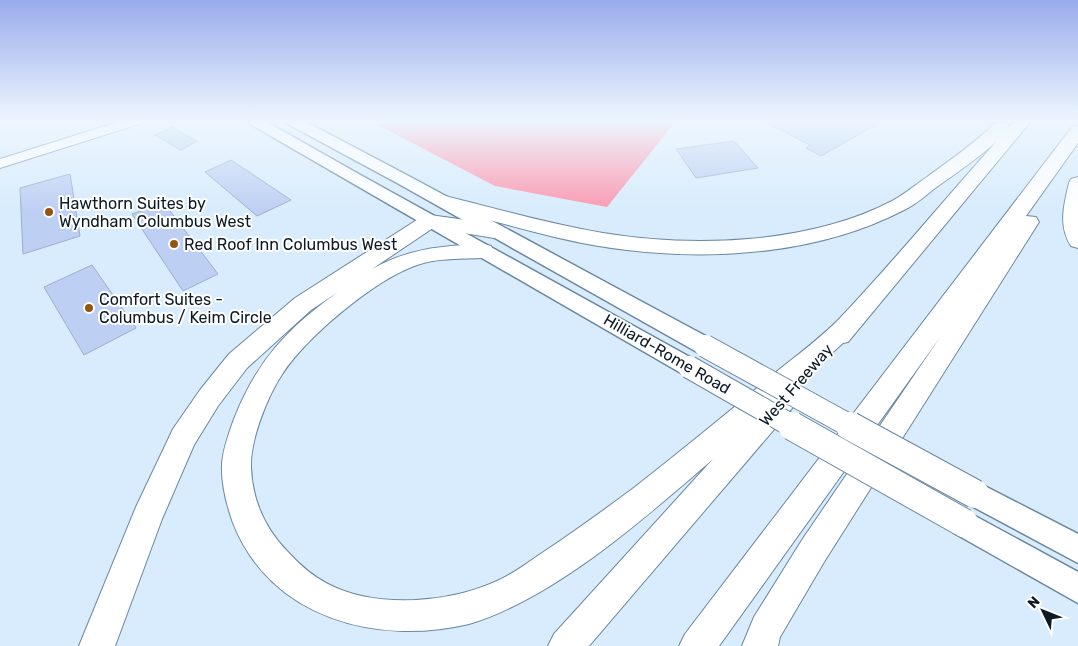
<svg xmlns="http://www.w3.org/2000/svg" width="1078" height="646" font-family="Rubik,sans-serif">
	<rect width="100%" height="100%" fill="#d8ecfd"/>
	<path fill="#fb99b1" d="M416,121H676L607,207L495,186L376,124L413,123Z"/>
	<g fill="#bdcff3" stroke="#9cadcf">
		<path d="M763,121H863L874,126L821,156L806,148L810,145Z"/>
		<path d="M172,127L197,141L181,150L155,135Z"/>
		<path d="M734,141L758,168L696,178L676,149Z"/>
		<path d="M231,160L291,200L257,216L205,172Z"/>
		<path d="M70,174L80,236L23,254L20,188Z"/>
		<path d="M164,203L218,274L183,291L132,214Z"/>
		<path d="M92,265L136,328L84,355L44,287Z"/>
	</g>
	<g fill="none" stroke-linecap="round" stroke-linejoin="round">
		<defs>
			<path id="secondary" d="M121,121H141L139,124L0,168V159Z"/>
			<g id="primary">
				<path d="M248,121H265L364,177L697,361L700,367L697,373L689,376L681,373L250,124Z"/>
				<path d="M286,121H304C441,192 576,267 713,340L716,346L713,352L705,355L697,352L399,184L288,124Z"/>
				<path d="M975,481L1078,534V563L966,503L962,494L966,485Z"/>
				<path d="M964,510L1078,572V603L954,533L950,523L954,513Z"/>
			</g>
			<g id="motorway">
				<path d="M1014,121H1031L848,342L843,343L792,389L798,398L794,406L589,646H548L554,634L713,459C645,518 555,598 469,624C377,646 270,618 233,523C227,506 221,483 222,464C223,449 229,433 234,419C257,360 288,328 338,292L311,310L247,368L218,406L194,445L162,519L115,646H79L136,507L173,429L200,390L229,354L295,298L423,216L430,215L494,224L501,226L504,231L501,236L494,238L433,228L372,269C410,248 441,246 483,244L491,246L494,251L491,256L483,258C462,259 437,258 417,265C374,280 308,336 283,373C268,395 250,440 251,467C252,500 265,528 287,551C299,564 312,576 328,584C376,609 449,603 497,581C513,574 527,563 542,553C574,532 604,510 635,487C682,450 729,412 775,373C797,355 821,338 841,317C894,261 944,200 996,142C978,158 958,172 938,186C927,194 917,204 904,210C821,253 719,261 627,250C563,243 500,222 438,206L435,202L438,198L445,196C498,209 550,224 603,233C694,248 810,244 892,201C905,194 915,185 927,177C950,160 974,144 995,123H1007L1009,127Z"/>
				<path d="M1078,126V143L1026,216L1036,217L1039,222L824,562L780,637L778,646H742L754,617L802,540L941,336L719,646H679L685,634L1072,127Z"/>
				<path d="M1078,177V248L1071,246C1058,226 1064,204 1069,183L1071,179Z"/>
			</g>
		</defs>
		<use href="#secondary" stroke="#6988a2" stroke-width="2"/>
		<use href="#primary" stroke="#6988a2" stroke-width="3"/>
		<use href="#motorway" stroke="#6988a2" stroke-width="2"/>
		<use href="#secondary" fill="#fff" fill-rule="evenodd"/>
		<use href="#primary" fill="#fff" fill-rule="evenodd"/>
		<use href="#motorway" fill="#fff" fill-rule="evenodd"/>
		<defs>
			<g id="primary-bridge-far1">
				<path d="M705,346L852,427"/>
				<path d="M689,367L794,427"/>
			</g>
			<g id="primary-bridge">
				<path d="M792,426L964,523"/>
				<path d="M850,426L975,494"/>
			</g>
		</defs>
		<use href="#primary-bridge-far1" stroke="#6988a2" stroke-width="24" stroke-linecap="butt"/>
		<use href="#primary-bridge" stroke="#6988a2" stroke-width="30" stroke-linecap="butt"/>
		<use href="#primary-bridge-far1" stroke="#fff" stroke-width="22"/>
		<use href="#primary-bridge" stroke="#fff" stroke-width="28"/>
	</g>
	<linearGradient id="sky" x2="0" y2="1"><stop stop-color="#99abec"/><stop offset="0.57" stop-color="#edf6fe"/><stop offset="1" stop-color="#edf6fe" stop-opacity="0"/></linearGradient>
	<rect width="1078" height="211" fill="url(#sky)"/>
	<g fill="#905712" stroke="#fff" stroke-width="2">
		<circle cx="49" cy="212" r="5"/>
		<circle cx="174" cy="244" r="5"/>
		<circle cx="89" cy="308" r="5"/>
	</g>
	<g text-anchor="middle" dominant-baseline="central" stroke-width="4" stroke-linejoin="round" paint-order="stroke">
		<g font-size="16" fill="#0d1924" stroke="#fff" text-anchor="start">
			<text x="59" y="203">Hawthorn Suites by<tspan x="59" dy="18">Wyndham Columbus West</tspan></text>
			<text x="184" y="244">Red Roof Inn Columbus West</text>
			<text x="99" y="299">Comfort Suites -<tspan x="99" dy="18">Columbus / Keim Circle</tspan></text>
		</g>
		<g font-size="16" fill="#0d1924" stroke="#fff">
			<text transform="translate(667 354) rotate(30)">Hilliard-Rome Road</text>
			<text transform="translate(796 385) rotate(-49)">West Freeway</text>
		</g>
	</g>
	<g transform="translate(1043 611) rotate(313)" stroke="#ffffff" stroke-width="4" paint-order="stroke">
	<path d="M0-4L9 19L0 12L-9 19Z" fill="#0d1924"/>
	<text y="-8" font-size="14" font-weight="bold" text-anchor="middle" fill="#0d1924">N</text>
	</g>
</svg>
